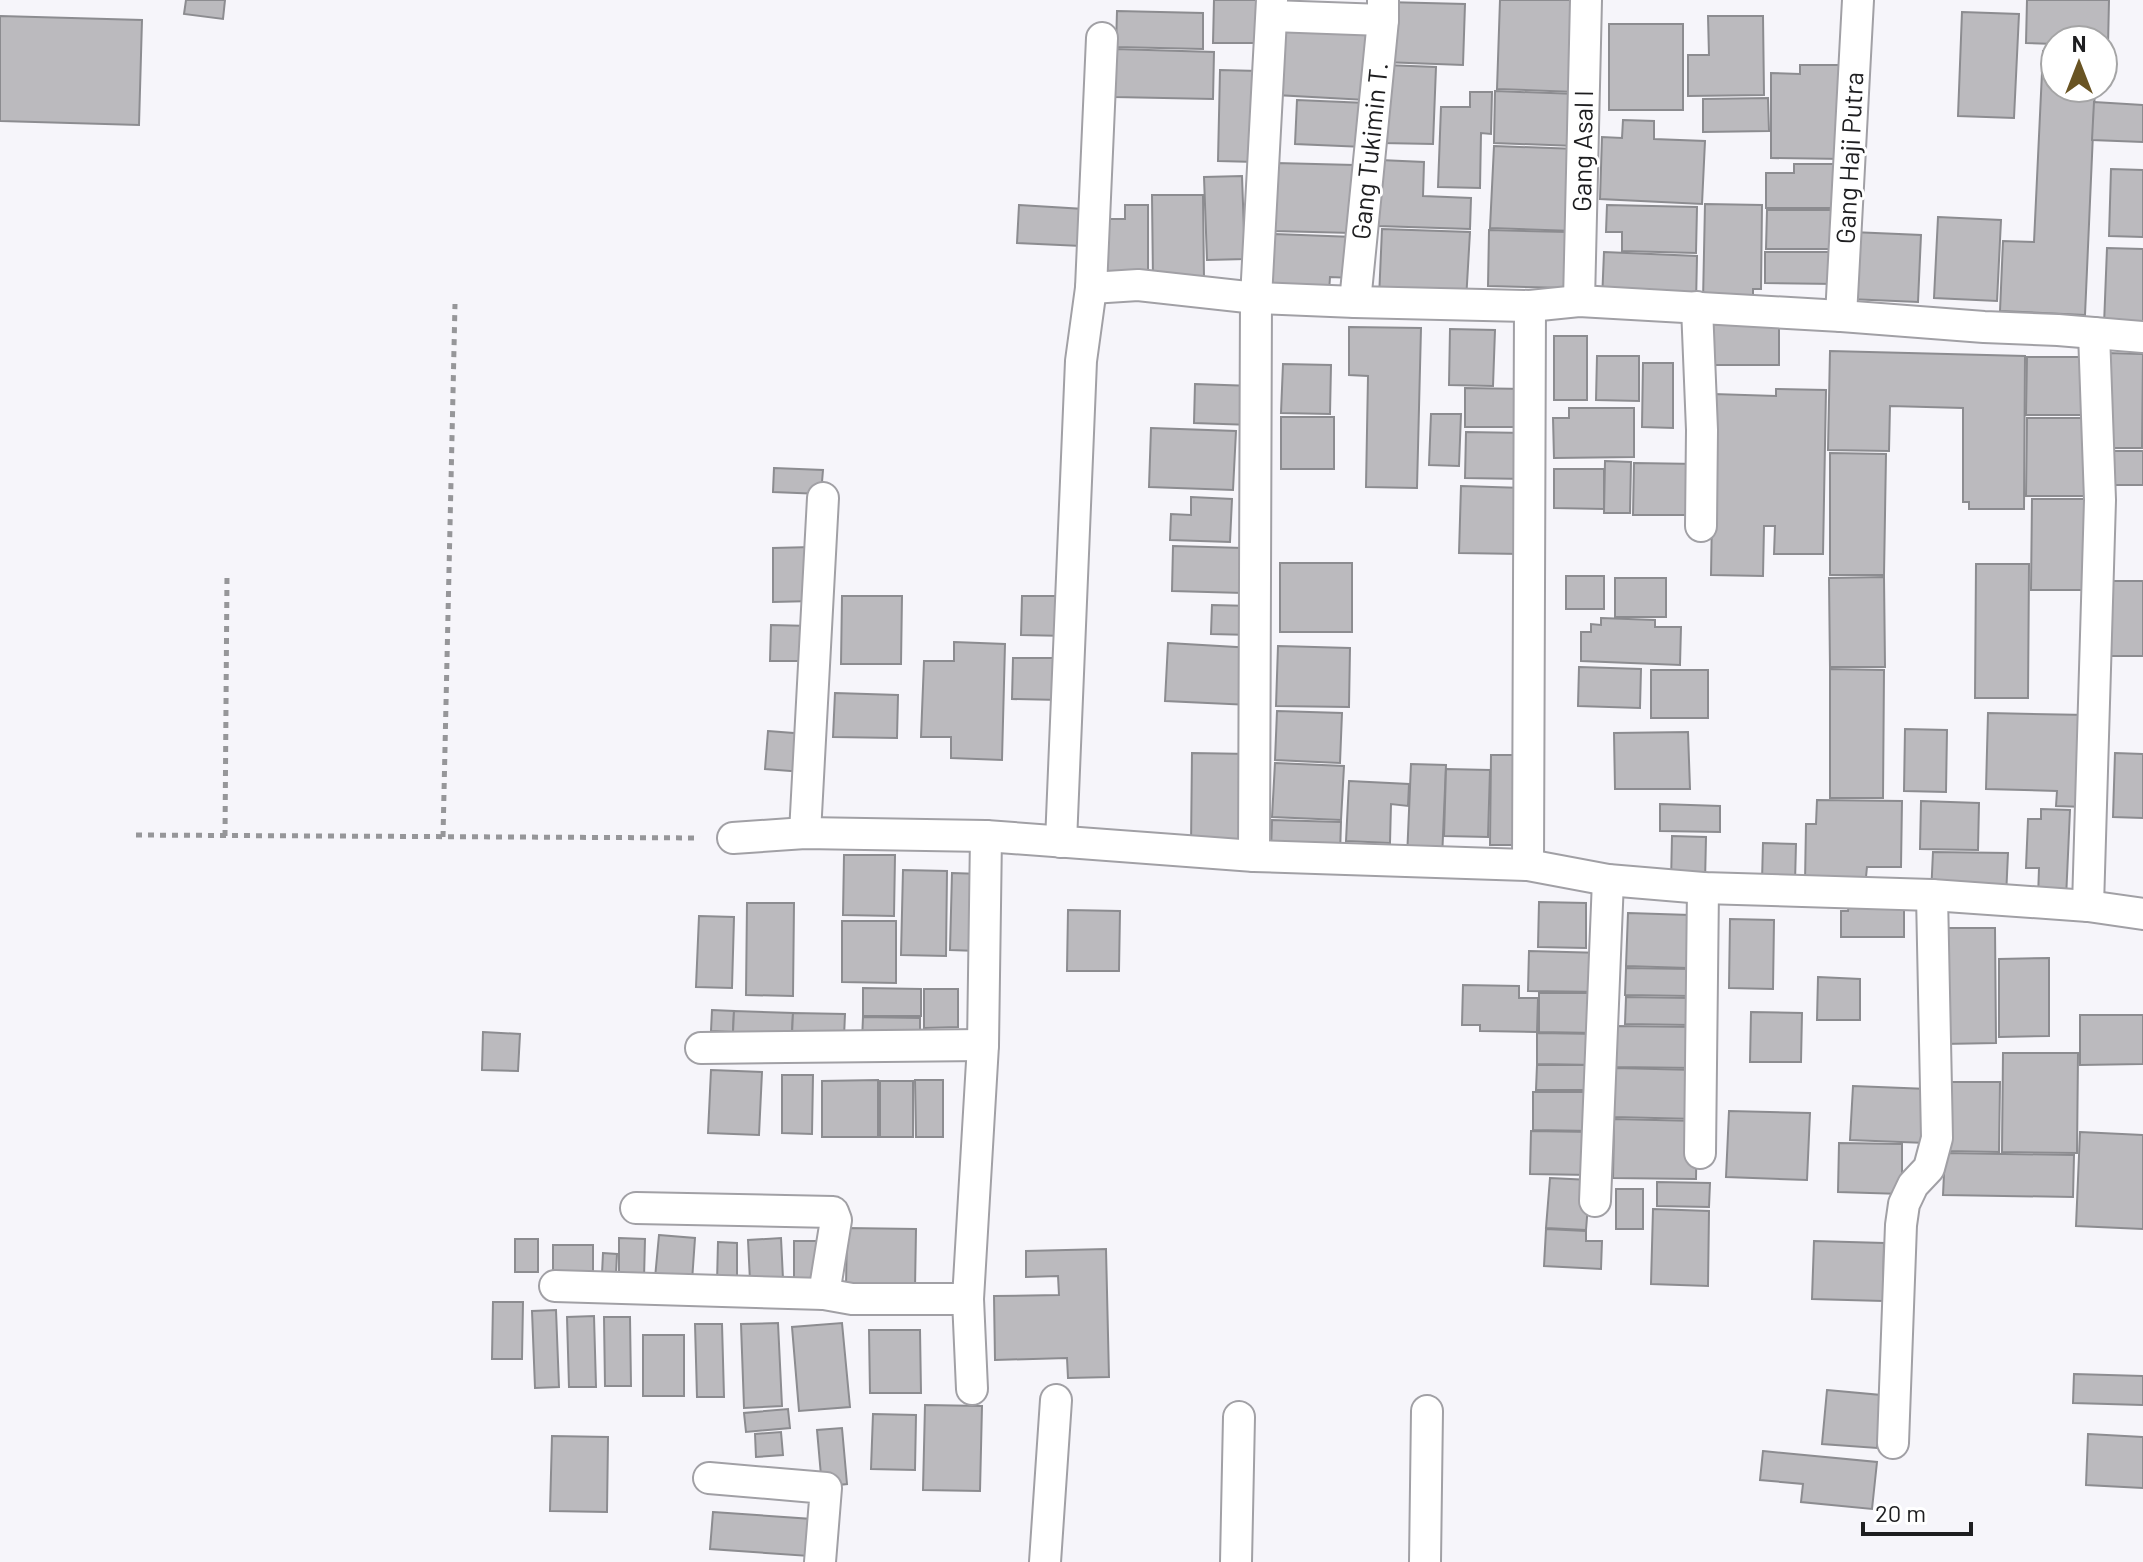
<svg xmlns="http://www.w3.org/2000/svg" width="2143" height="1562" font-family="Barlow,sans-serif">
  <style>
    .building { fill: #bbbabe; stroke: #8c8c90; stroke-width: 2 }
    .lines { fill: none; stroke-linecap: round; stroke-linejoin: round }
    .street-casing { stroke: #a1a0a5; stroke-width: 34 }
    .path { stroke: #969699; stroke-width: 5; stroke-dasharray: 6 6; stroke-linecap: butt }
    .street { stroke: #fff; stroke-width: 30 }
    .labels { text-anchor: middle; stroke-width: 6; stroke-linejoin: round; paint-order: stroke }
    .street-label { font-size: 26px; fill: #1e1e20; stroke: #fff }
  </style>
  <rect width="100%" height="100%" fill="#f6f5fa"/>
  <g class="building">
    <polygon points="186,0 225,0 223,19 184,14"/>
    <polygon points="1214,0 1258,0 1257,43 1213,43"/>
    <polygon points="1500,0 1578,0 1575,92 1497,89"/>
    <polygon points="2027,0 2109,0 2108,47 2103,47 2103,40 2055,40 2055,44 2026,43"/>
    <polygon points="1385,2 1465,4 1463,65 1383,62"/>
    <polygon points="1117,11 1203,13 1203,49 1116,47"/>
    <polygon points="1962,12 2019,14 2014,118 1958,116"/>
    <polygon points="0,16 142,20 139,125 0,121"/>
    <polygon points="1708,16 1763,16 1764,95 1688,96 1688,55 1709,55"/>
    <rect x="1609" y="24" width="74" height="86"/>
    <polygon points="1280,27 1369,32 1366,100 1276,95"/>
    <polygon points="1115,49 1214,52 1213,99 1114,97"/>
    <polygon points="2043,51 2055,52 2055,88 2095,88 2085,315 2000,311 2003,241 2034,242"/>
    <polygon points="1385,65 1436,67 1433,144 1382,143"/>
    <polygon points="1800,65 1844,65 1843,159 1771,158 1771,73 1800,74"/>
    <polygon points="1220,70 1258,71 1256,162 1218,161"/>
    <polygon points="1495,91 1577,94 1575,146 1494,143"/>
    <polygon points="1470,92 1492,92 1491,134 1481,133 1480,188 1438,187 1441,107 1470,107"/>
    <polygon points="1768,98 1769,131 1703,132 1703,99"/>
    <polygon points="1297,100 1366,103 1364,147 1295,144"/>
    <polygon points="2094,102 2143,105 2143,142 2092,140"/>
    <polygon points="1623,120 1654,121 1654,139 1705,141 1702,204 1600,199 1602,137 1622,138"/>
    <polygon points="1494,146 1577,149 1573,231 1490,228"/>
    <polygon points="1380,160 1424,162 1423,196 1471,198 1470,229 1378,226"/>
    <polygon points="1276,163 1354,165 1352,233 1274,231"/>
    <polygon points="1794,164 1838,164 1838,208 1766,208 1766,173 1794,173"/>
    <polygon points="2111,169 2143,170 2143,237 2109,236"/>
    <polygon points="1242,176 1245,259 1207,260 1204,177"/>
    <polygon points="1152,195 1203,195 1204,279 1153,280"/>
    <polygon points="1705,204 1762,205 1761,289 1753,289 1753,302 1703,301"/>
    <polygon points="1019,205 1084,209 1081,246 1017,243"/>
    <polygon points="1125,205 1148,205 1148,280 1103,280 1103,219 1125,219"/>
    <polygon points="1607,205 1697,207 1696,253 1622,251 1622,232 1606,232"/>
    <polygon points="1767,210 1837,210 1837,249 1766,249"/>
    <polygon points="1938,217 2001,220 1997,301 1934,298"/>
    <polygon points="1382,229 1470,232 1466,301 1379,298"/>
    <polygon points="1489,230 1568,232 1566,288 1488,286"/>
    <polygon points="1852,232 1921,235 1918,302 1849,299"/>
    <polygon points="1274,234 1354,237 1352,278 1330,277 1329,292 1272,290"/>
    <polygon points="2107,248 2143,249 2143,327 2104,325"/>
    <polygon points="1604,252 1697,256 1696,304 1602,301"/>
    <polygon points="1765,252 1836,252 1836,284 1765,283"/>
    <polygon points="1708,324 1779,325 1779,365 1708,365"/>
    <polygon points="1349,327 1421,328 1417,488 1366,487 1368,376 1349,375"/>
    <polygon points="1450,329 1495,330 1493,386 1449,385"/>
    <rect x="1554" y="336" width="33" height="64"/>
    <polygon points="1830,351 2025,356 2024,509 1969,509 1969,502 1963,502 1963,408 1890,406 1889,451 1828,450"/>
    <polygon points="2107,353 2143,354 2142,448 2106,448"/>
    <polygon points="1597,356 1639,356 1639,401 1596,400"/>
    <polygon points="2027,357 2084,357 2083,415 2026,415"/>
    <polygon points="1643,363 1673,363 1673,428 1642,427"/>
    <polygon points="1283,364 1331,365 1330,414 1281,413"/>
    <polygon points="1195,384 1253,386 1252,425 1194,423"/>
    <polygon points="1465,388 1526,389 1525,427 1465,427"/>
    <polygon points="1776,389 1826,390 1823,554 1774,554 1775,526 1764,526 1763,576 1711,575 1714,394 1776,396"/>
    <polygon points="1569,408 1634,408 1634,457 1554,458 1553,418 1569,418"/>
    <polygon points="1431,414 1461,414 1459,466 1429,465"/>
    <rect x="1281" y="417" width="53" height="52"/>
    <polygon points="2027,418 2085,418 2085,496 2026,496"/>
    <polygon points="1151,428 1236,431 1233,490 1149,487"/>
    <polygon points="1466,432 1527,433 1526,479 1465,478"/>
    <rect x="2106" y="451" width="37" height="34"/>
    <polygon points="1830,453 1886,454 1884,575 1830,575"/>
    <polygon points="1605,461 1631,462 1630,513 1604,513"/>
    <polygon points="1634,463 1698,464 1697,515 1633,515"/>
    <polygon points="774,468 823,470 821,494 773,492"/>
    <polygon points="1554,469 1604,469 1604,509 1554,508"/>
    <polygon points="1461,486 1523,488 1521,554 1459,553"/>
    <polygon points="1191,497 1232,499 1230,542 1170,540 1171,514 1191,515"/>
    <polygon points="2032,499 2089,499 2089,590 2031,590"/>
    <polygon points="1173,546 1243,548 1243,593 1172,591"/>
    <polygon points="812,547 813,601 773,602 773,548"/>
    <rect x="1280" y="563" width="72" height="69"/>
    <polygon points="1976,564 2029,564 2028,698 1975,698"/>
    <rect x="1566" y="576" width="38" height="33"/>
    <polygon points="1884,577 1885,667 1830,667 1829,578"/>
    <rect x="1615" y="578" width="51" height="39"/>
    <polygon points="2108,581 2143,581 2143,656 2107,656"/>
    <polygon points="842,596 902,596 901,664 841,664"/>
    <polygon points="1022,596 1066,596 1066,636 1021,635"/>
    <polygon points="1212,605 1252,606 1251,635 1211,634"/>
    <polygon points="1601,618 1655,620 1655,627 1681,627 1680,665 1581,661 1581,632 1591,632 1591,624 1601,625"/>
    <polygon points="771,625 811,626 810,661 770,661"/>
    <polygon points="954,642 1005,644 1002,760 951,758 951,737 921,737 924,661 954,661"/>
    <polygon points="1168,643 1253,648 1250,705 1165,701"/>
    <polygon points="1278,646 1350,648 1349,707 1276,706"/>
    <polygon points="1013,658 1061,658 1060,700 1012,699"/>
    <polygon points="1579,667 1641,669 1640,708 1578,706"/>
    <polygon points="1830,669 1884,670 1883,798 1830,798"/>
    <rect x="1651" y="670" width="57" height="48"/>
    <polygon points="835,693 898,695 897,738 833,737"/>
    <polygon points="1277,711 1342,713 1340,763 1275,760"/>
    <polygon points="1988,713 2088,715 2085,807 2056,806 2057,791 1986,789"/>
    <polygon points="1905,729 1947,730 1946,792 1904,791"/>
    <polygon points="768,731 806,734 803,772 765,769"/>
    <polygon points="1688,732 1690,789 1615,789 1614,733"/>
    <polygon points="1192,753 1250,754 1248,846 1191,846"/>
    <polygon points="2115,753 2143,754 2143,818 2113,817"/>
    <polygon points="1491,755 1528,755 1515,845 1490,845"/>
    <polygon points="1275,763 1344,766 1341,820 1272,817"/>
    <polygon points="1411,764 1446,765 1442,859 1407,858"/>
    <polygon points="1446,769 1490,770 1488,837 1444,836"/>
    <polygon points="1349,781 1409,784 1408,806 1391,804 1390,843 1346,841"/>
    <polygon points="1817,800 1902,801 1901,867 1867,867 1866,877 1860,877 1860,883 1805,883 1806,824 1816,824"/>
    <polygon points="1921,801 1979,803 1978,850 1920,849"/>
    <polygon points="1660,804 1720,806 1720,832 1660,831"/>
    <polygon points="2041,809 2070,810 2066,899 2038,898 2039,868 2026,868 2028,819 2041,819"/>
    <polygon points="1272,820 1341,822 1340,854 1271,852"/>
    <polygon points="1672,836 1706,837 1705,883 1671,883"/>
    <polygon points="1763,843 1796,844 1795,883 1762,882"/>
    <polygon points="1933,852 2008,853 2006,897 1931,895"/>
    <polygon points="844,855 895,855 894,916 843,915"/>
    <polygon points="903,870 947,871 946,956 901,955"/>
    <polygon points="952,873 981,874 978,951 950,950"/>
    <polygon points="1539,902 1586,903 1586,948 1538,947"/>
    <polygon points="747,903 794,903 793,996 746,995"/>
    <polygon points="1849,903 1904,904 1904,937 1841,937 1841,911 1848,911"/>
    <polygon points="1068,910 1120,911 1119,971 1067,971"/>
    <polygon points="1628,913 1690,915 1688,968 1626,966"/>
    <polygon points="699,916 734,917 732,988 696,987"/>
    <polygon points="1730,919 1774,920 1773,989 1729,988"/>
    <polygon points="842,921 896,921 896,983 842,982"/>
    <polygon points="1943,928 1995,928 1996,1043 1943,1044"/>
    <polygon points="1529,951 1603,953 1602,992 1528,991"/>
    <polygon points="2049,958 2049,1036 1999,1037 1999,959"/>
    <polygon points="1626,968 1692,969 1691,996 1625,995"/>
    <polygon points="1818,977 1860,979 1860,1020 1817,1020"/>
    <polygon points="1463,985 1519,986 1519,998 1538,998 1537,1032 1480,1031 1480,1025 1462,1025"/>
    <polygon points="863,988 921,989 921,1016 863,1016"/>
    <polygon points="924,989 958,989 958,1027 924,1028"/>
    <polygon points="1539,993 1598,993 1597,1033 1539,1032"/>
    <polygon points="1626,997 1691,998 1691,1025 1625,1024"/>
    <polygon points="712,1010 734,1011 733,1032 711,1031"/>
    <polygon points="734,1011 793,1013 792,1034 733,1032"/>
    <polygon points="1751,1012 1802,1013 1801,1062 1750,1062"/>
    <polygon points="793,1013 845,1014 844,1037 792,1034"/>
    <polygon points="2080,1015 2143,1015 2143,1064 2080,1065"/>
    <polygon points="863,1017 920,1018 920,1042 862,1041"/>
    <polygon points="1615,1026 1697,1027 1696,1068 1614,1067"/>
    <polygon points="483,1032 520,1034 518,1071 482,1070"/>
    <polygon points="1537,1033 1598,1034 1597,1065 1537,1064"/>
    <polygon points="2003,1053 2078,1053 2077,1153 2002,1152"/>
    <polygon points="1537,1065 1598,1065 1597,1090 1536,1090"/>
    <polygon points="1614,1068 1697,1070 1696,1119 1613,1117"/>
    <polygon points="711,1070 762,1072 759,1135 708,1133"/>
    <polygon points="782,1075 813,1075 812,1134 782,1133"/>
    <polygon points="878,1080 878,1137 822,1137 822,1081"/>
    <polygon points="915,1080 943,1080 943,1137 916,1137"/>
    <rect x="880" y="1081" width="33" height="56"/>
    <polygon points="1945,1082 2000,1082 1999,1152 1945,1151"/>
    <polygon points="1853,1086 1928,1089 1926,1143 1850,1140"/>
    <polygon points="1533,1092 1594,1092 1593,1131 1533,1130"/>
    <polygon points="1729,1111 1810,1113 1807,1180 1726,1177"/>
    <polygon points="1614,1119 1697,1121 1696,1179 1613,1178"/>
    <polygon points="1531,1131 1592,1132 1591,1175 1530,1174"/>
    <polygon points="2080,1132 2143,1135 2143,1229 2076,1226"/>
    <polygon points="1839,1143 1902,1144 1902,1194 1838,1192"/>
    <polygon points="1945,1153 2074,1155 2073,1197 1943,1195"/>
    <polygon points="1550,1178 1590,1180 1586,1230 1546,1228"/>
    <polygon points="1657,1182 1710,1183 1709,1207 1657,1206"/>
    <rect x="1616" y="1189" width="27" height="40"/>
    <polygon points="1653,1209 1709,1211 1708,1286 1651,1284"/>
    <polygon points="847,1228 916,1229 915,1289 846,1287"/>
    <polygon points="1546,1229 1586,1231 1586,1241 1602,1241 1601,1269 1544,1266"/>
    <polygon points="659,1235 695,1238 692,1281 655,1278"/>
    <polygon points="619,1238 645,1239 644,1279 619,1278"/>
    <polygon points="781,1238 783,1279 750,1281 748,1240"/>
    <rect x="515" y="1239" width="23" height="33"/>
    <polygon points="794,1241 823,1241 822,1283 794,1283"/>
    <polygon points="1814,1241 1884,1243 1883,1301 1812,1299"/>
    <polygon points="718,1242 737,1243 737,1283 717,1283"/>
    <rect x="553" y="1245" width="40" height="36"/>
    <polygon points="1106,1249 1109,1377 1068,1378 1067,1358 995,1360 994,1296 1059,1295 1058,1276 1026,1277 1026,1251"/>
    <polygon points="603,1253 617,1254 616,1274 602,1274"/>
    <polygon points="493,1302 523,1302 522,1359 492,1359"/>
    <polygon points="556,1310 559,1387 535,1388 532,1311"/>
    <polygon points="594,1316 596,1387 569,1387 567,1317"/>
    <polygon points="604,1317 630,1317 631,1386 605,1386"/>
    <polygon points="778,1323 782,1406 744,1408 741,1324"/>
    <polygon points="842,1323 850,1407 799,1411 792,1327"/>
    <polygon points="695,1324 722,1324 724,1397 697,1397"/>
    <polygon points="869,1330 920,1330 921,1393 870,1393"/>
    <rect x="643" y="1335" width="41" height="61"/>
    <polygon points="2074,1374 2143,1376 2143,1405 2073,1403"/>
    <polygon points="1827,1390 1881,1395 1877,1448 1822,1444"/>
    <polygon points="925,1405 982,1406 980,1491 923,1490"/>
    <polygon points="788,1409 790,1428 746,1432 744,1413"/>
    <polygon points="873,1414 916,1415 915,1470 871,1469"/>
    <polygon points="842,1428 847,1484 822,1487 817,1430"/>
    <polygon points="781,1432 783,1455 756,1457 755,1434"/>
    <polygon points="2088,1434 2143,1437 2143,1488 2086,1485"/>
    <polygon points="552,1436 608,1437 607,1512 550,1511"/>
    <polygon points="1763,1451 1877,1462 1872,1509 1801,1502 1803,1484 1760,1480"/>
    <polygon points="713,1512 812,1519 809,1556 710,1549"/>
  </g>
  <g class="lines">
    <g class="street-casing">
      <g id="street">
        <polyline points="1272,16 1383,20"/>
        <polyline points="1102,38 1091,288 1138,285 1256,298 1355,302 1530,306 1579,301 1841,316 1984,327 2058,330 2143,337"/>
        <polyline points="1579,301 1586,0"/>
        <polyline points="1355,302 1383,20 1383,0"/>
        <polyline points="1697,307 1702,430 1701,526"/>
        <polyline points="1841,316 1858,0"/>
        <polyline points="805,833 823,498"/>
        <polyline points="733,838 805,833 986,836 1254,856 1528,865 1608,880 1703,888 1932,895 2088,906 2143,914"/>
        <polyline points="1061,842 1081,361 1091,288"/>
        <polyline points="1254,856 1256,298 1272,0"/>
        <polyline points="1528,865 1530,306"/>
        <polyline points="2088,906 2100,500 2094,333"/>
        <polyline points="701,1048 983,1045"/>
        <polyline points="1700,1153 1703,888"/>
        <polyline points="1595,1201 1608,880"/>
        <polyline points="636,1208 833,1212 836,1220 824,1294"/>
        <polyline points="555,1286 824,1294 852,1299 968,1299 983,1045 986,836"/>
        <polyline points="968,1299 972,1389"/>
        <polyline points="1893,1443 1901,1225 1904,1204 1913,1185 1929,1168 1937,1138 1932,895"/>
        <polyline points="709,1478 826,1488 820,1562"/>
        <polyline points="1045,1562 1056,1400"/>
        <polyline points="1236,1562 1239,1417"/>
        <polyline points="1425,1562 1427,1411"/>
      </g>
    </g>
    <g class="path">
      <polyline points="136,835 700,838"/>
      <polyline points="225,836 227,574"/>
      <polyline points="443,837 455,304"/>
    </g>
    <use href="#street" class="street"/>
  </g>
  <g class="labels">
    <g class="street-label">
      <text transform="translate(1370 151) rotate(-84)" y="9">Gang Tukimin T.</text>
      <text transform="translate(1583 151) rotate(-89)" y="9">Gang Asal I</text>
      <text transform="translate(1850 158) rotate(-87)" y="9">Gang Haji Putra</text>
    </g>
  </g>
  <g transform="translate(2079 64)"><circle r="38" fill="#ffffff" stroke="#a5a5a6" stroke-width="2"/>
  <path d="M0-6L14 30L0 20L-14 30Z" fill="#695423"/>
  <text y="-12" font-size="22" font-weight="bold" text-anchor="middle" fill="#1e1e20">N</text>
  </g>
  <path d="M1863 1522v12h108v-12" fill="none" stroke="#1e1e20" stroke-width="4"/>
  <text x="1875" y="1522" font-size="24" fill="#1e1e20" stroke="#ffffff" stroke-width="6" paint-order="stroke">20 m</text>
</svg>
